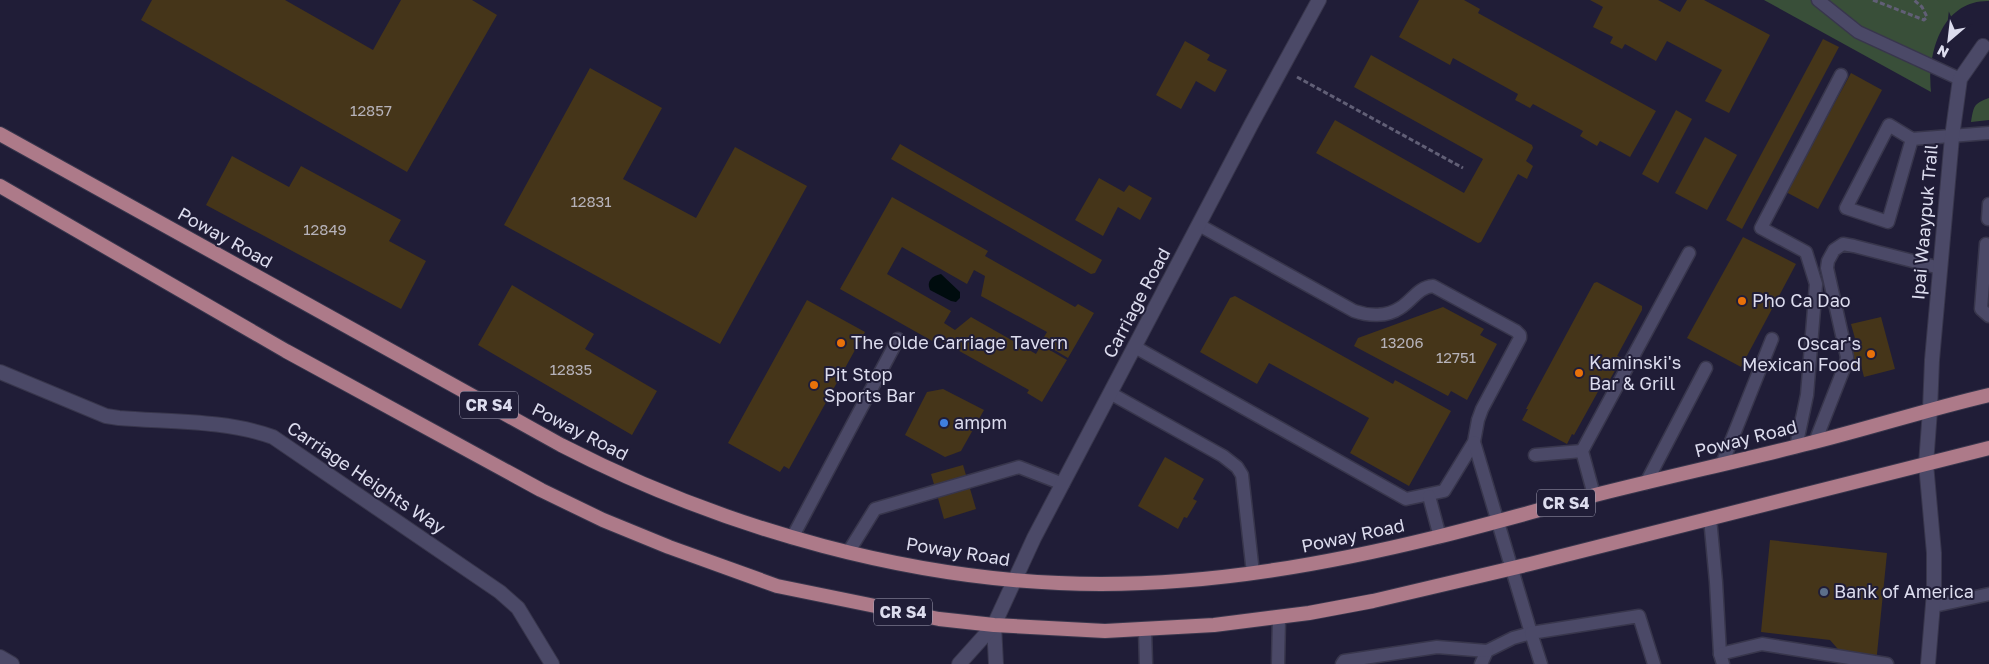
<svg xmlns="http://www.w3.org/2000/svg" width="1989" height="664" font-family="'Golos Text',sans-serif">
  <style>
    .green { fill: #394f39 }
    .water { fill: #000c0e }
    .building { fill: #453519 }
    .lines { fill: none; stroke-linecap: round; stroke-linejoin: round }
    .service-casing { stroke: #38364c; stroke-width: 15 }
    .minor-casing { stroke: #38364c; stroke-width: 16 }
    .tertiary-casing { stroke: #38364c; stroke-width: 16 }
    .primary-casing { stroke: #38364c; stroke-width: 16 }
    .path { stroke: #615f76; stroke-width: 3; stroke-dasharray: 5 2.5; stroke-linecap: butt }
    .service { stroke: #4b4967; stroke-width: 12 }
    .minor { stroke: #4b4967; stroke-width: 14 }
    .tertiary { stroke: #4b4967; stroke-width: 14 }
    .primary { stroke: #ad7a89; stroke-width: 14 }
    .food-dot { fill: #e8710a; stroke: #201d37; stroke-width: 2 }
    .shop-dot { fill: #3f7fe0; stroke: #201d37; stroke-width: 2 }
    .service-dot { fill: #5c6f8a; stroke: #201d37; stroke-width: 2 }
    .labels { text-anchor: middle; stroke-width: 4; stroke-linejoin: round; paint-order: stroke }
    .number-label { font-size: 15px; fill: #b6b2b9 }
    .shield { fill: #201d37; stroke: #a4a3b7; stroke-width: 1 }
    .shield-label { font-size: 16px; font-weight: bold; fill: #dcdcee }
    .street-label { font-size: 18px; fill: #dcdcee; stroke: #201d37 }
    .poi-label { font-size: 18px; fill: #dcdcee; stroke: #201d37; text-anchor: start }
  </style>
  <rect width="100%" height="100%" fill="#201d37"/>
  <g class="green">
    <path d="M1764 0H1989V1C1941 0 1927 55 1931 92Z"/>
    <path d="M1989 98V120L1971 122C1974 106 1973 104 1989 98Z"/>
  </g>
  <path class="water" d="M941 274 960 292V298L956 302 951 301 930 290C926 281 932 276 941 274Z"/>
  <g class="building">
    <polygon points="152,0 285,0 373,50 401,0 472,0 497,15 407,172 141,20"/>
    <polygon points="1419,0 1464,0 1480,9 1478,13 1656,111 1630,157 1600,141 1597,146 1580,136 1583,131 1533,104 1530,108 1515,100 1518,94 1453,58 1450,65 1399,37"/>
    <polygon points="1590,0 1658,0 1680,12 1687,0 1704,0 1770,35 1729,113 1705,101 1722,70 1667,41 1656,61 1625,44 1622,49 1610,43 1613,37 1593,27 1603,7"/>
    <polygon points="1823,39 1839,47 1742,229 1726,220"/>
    <polygon points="1185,41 1210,55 1207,60 1227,70 1215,92 1196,81 1181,109 1156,95"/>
    <polygon points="1371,55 1532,145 1533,148 1526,161 1533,166 1527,179 1518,174 1481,242 1478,243 1316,153 1335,120 1464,193 1483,159 1354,87"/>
    <polygon points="590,68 662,108 623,179 696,218 735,147 807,186 720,344 504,225"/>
    <polygon points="1851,73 1882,90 1818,209 1786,192"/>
    <polygon points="1676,110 1692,119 1658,183 1642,174"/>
    <polygon points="1705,137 1737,155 1707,210 1675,193"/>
    <polygon points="900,144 1102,260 1095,273 1091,274 891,159"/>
    <polygon points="232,156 289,187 301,166 401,220 389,241 426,261 401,309 206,205"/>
    <polygon points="1099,178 1124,192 1129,185 1152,198 1140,220 1118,207 1103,236 1075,220"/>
    <polygon points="892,197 988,251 985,256 1075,307 1078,304 1094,313 1068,358 1041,342 1047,332 981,296 985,276 974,270 967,284 902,247 887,274 951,311 944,323 955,330 971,317 1036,354 1041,345 1067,360 1042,402 1027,393 1029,390 936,338 934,342 840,289"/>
    <polygon points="1743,237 1796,264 1741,367 1687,338"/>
    <polygon points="1597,282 1642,306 1642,310 1617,356 1622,358 1604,390 1600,388 1574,435 1572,434 1567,444 1522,420 1528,409 1526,409 1594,283"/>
    <polygon points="512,285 594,334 585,349 657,391 632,435 478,345"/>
    <polygon points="1235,296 1393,384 1395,380 1451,411 1409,486 1350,453 1369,418 1269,363 1257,384 1200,352 1230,298"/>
    <polygon points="807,300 865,332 789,469 784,466 780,472 728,443"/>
    <polygon points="1443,307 1484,329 1480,335 1497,344 1467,400 1451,391 1448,396 1354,346 1358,338"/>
    <polygon points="1881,317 1895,369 1864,377 1861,365 1855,367 1849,343 1856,342 1851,324"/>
    <polygon points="943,389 984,410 961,451 945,457 905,435 927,392"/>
    <polygon points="1165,457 1204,479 1193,499 1197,501 1187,518 1184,517 1178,529 1138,506"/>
    <polygon points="963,465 976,509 944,519 931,474"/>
    <polygon points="1770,540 1887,553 1876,664 1851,664 1830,640 1761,632"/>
  </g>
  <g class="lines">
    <g class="service-casing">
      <g id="service">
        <polyline points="1818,0 1858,32 1960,79"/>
        <polyline points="1912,139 1889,125 1846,208 1888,222 1912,139 1989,133"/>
        <polyline points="1988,219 1989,204"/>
        <polyline points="1986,244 1981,309 1989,316"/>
        <path d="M1135 347 1406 499 1444 491 1474 442 1478 420 1482 409 1520 338V335L1516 331 1433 286C1418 287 1412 301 1400 308 1387 317 1368 316 1354 311L1199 225"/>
        <polyline points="1110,393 1223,456 1237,467 1242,475 1253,573"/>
        <polyline points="1474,442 1531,633 1513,638 1487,651 1481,664"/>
        <polyline points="1815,442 1846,363 1847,357 1827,268 1828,261 1834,250 1843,244 1854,246 1940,268"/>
        <polyline points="1796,447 1807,395 1816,284 1806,252 1761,228 1841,75"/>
        <polyline points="1535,455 1582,451"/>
        <polyline points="1722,464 1772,339"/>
        <polyline points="1646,483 1706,368"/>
        <polyline points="1594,495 1582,451 1689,253"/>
        <polyline points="1429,496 1440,537"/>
        <polyline points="1710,518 1716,582 1720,654 1723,664"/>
        <polyline points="792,538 898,339"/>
        <polyline points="849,551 875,509 1019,467 1063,484"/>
        <polyline points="1934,606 1989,594"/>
        <polyline points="1145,630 1146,664"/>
        <polyline points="1720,654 1762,644 1887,664"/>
        <polyline points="1278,664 1279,618"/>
        <polyline points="1342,664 1344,661 1437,647 1487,651"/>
        <polyline points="1541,664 1531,633 1639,616 1654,664"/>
      </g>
    </g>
    <g class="minor-casing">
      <g id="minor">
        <path d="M0 372 106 416 119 418C168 422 227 420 273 437L500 592 518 608 552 664"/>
        <polyline points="1930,410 1932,360 1952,137 1960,79 1983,46"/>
        <polyline points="0,657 12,664"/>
      </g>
    </g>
    <g class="tertiary-casing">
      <g id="tertiary">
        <polyline points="994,625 996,664"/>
        <polyline points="959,664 994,625 1034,538 1252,123 1319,0"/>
        <polyline points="1928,664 1934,592 1934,553 1926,464 1930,410"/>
      </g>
    </g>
    <g class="primary-casing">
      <g id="primary">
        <path d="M0 134 561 445C724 529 917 584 1101 584 1215 584 1327 564 1437 537 1490 524 1542 509 1595 495 1666 477 1739 461 1810 443 1870 428 1929 409 1989 395"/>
        <polyline points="0,186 286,351 541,490 603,520 669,547 777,586 939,619 994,625 1105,631 1214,625 1309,613 1373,601 1530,564 1989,448"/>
      </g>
    </g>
    <g class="path">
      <polyline points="1873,0 1924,20 1927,17 1922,7 1914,0"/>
      <polyline points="1297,77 1463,168"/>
    </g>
    <use href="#service" class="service"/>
    <use href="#minor" class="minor"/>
    <use href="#tertiary" class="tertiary"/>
    <use href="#primary" class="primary"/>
  </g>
  <g class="food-dot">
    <circle cx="1742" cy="301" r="5"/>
    <circle cx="841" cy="343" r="5"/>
    <circle cx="1871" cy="354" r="5"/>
    <circle cx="1579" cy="373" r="5"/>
    <circle cx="814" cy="385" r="5"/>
  </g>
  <circle class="shop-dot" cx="944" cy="423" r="5"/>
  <circle class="service-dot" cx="1824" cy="592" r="5"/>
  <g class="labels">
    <g class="number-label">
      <text x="371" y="116">12857</text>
      <text x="591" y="207">12831</text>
      <text x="325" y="235">12849</text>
      <text x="1402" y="348">13206</text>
      <text x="1456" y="363">12751</text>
      <text x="571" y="375">12835</text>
    </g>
    <g class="shield">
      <rect x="460" y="391.5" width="58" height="27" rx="4"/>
      <rect x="1537" y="489.5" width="58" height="27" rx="4"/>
      <rect x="874" y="598.5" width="58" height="27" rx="4"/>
    </g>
    <g class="shield-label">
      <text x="489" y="411">CR S4</text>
      <text x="1566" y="509">CR S4</text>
      <text x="903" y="618">CR S4</text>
    </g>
    <g class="street-label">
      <text transform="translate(1925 222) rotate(-85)" y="6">Ipai Waaypuk Trail</text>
      <text transform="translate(225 238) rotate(29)" y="6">Poway Road</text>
      <text transform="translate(1137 303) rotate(-62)" y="6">Carriage Road</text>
      <text transform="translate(580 432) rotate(27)" y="6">Poway Road</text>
      <text transform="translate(1746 439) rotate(-14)" y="6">Poway Road</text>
      <text transform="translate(366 478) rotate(34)" y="6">Carriage Heights Way</text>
      <text transform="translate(1353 536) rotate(-12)" y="6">Poway Road</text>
      <text transform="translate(958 552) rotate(9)" y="6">Poway Road</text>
    </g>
    <g class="poi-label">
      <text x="1752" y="307">Pho Ca Dao</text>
      <text x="851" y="349">The Olde Carriage Tavern</text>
      <text x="1861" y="350" text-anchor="end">Oscar's<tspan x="1861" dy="21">Mexican Food</tspan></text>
      <text x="1589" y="369">Kaminski's<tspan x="1589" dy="21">Bar &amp; Grill</tspan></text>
      <text x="824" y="381">Pit Stop<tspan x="824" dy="21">Sports Bar</tspan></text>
      <text x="954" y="429">ampm</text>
      <text x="1834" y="598">Bank of America</text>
    </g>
  </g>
  <g transform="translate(1949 40) rotate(208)" stroke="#201d37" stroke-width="4" paint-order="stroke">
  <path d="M0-4L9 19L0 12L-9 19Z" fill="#dcdcee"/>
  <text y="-8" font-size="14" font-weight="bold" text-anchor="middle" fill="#dcdcee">N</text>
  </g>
</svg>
